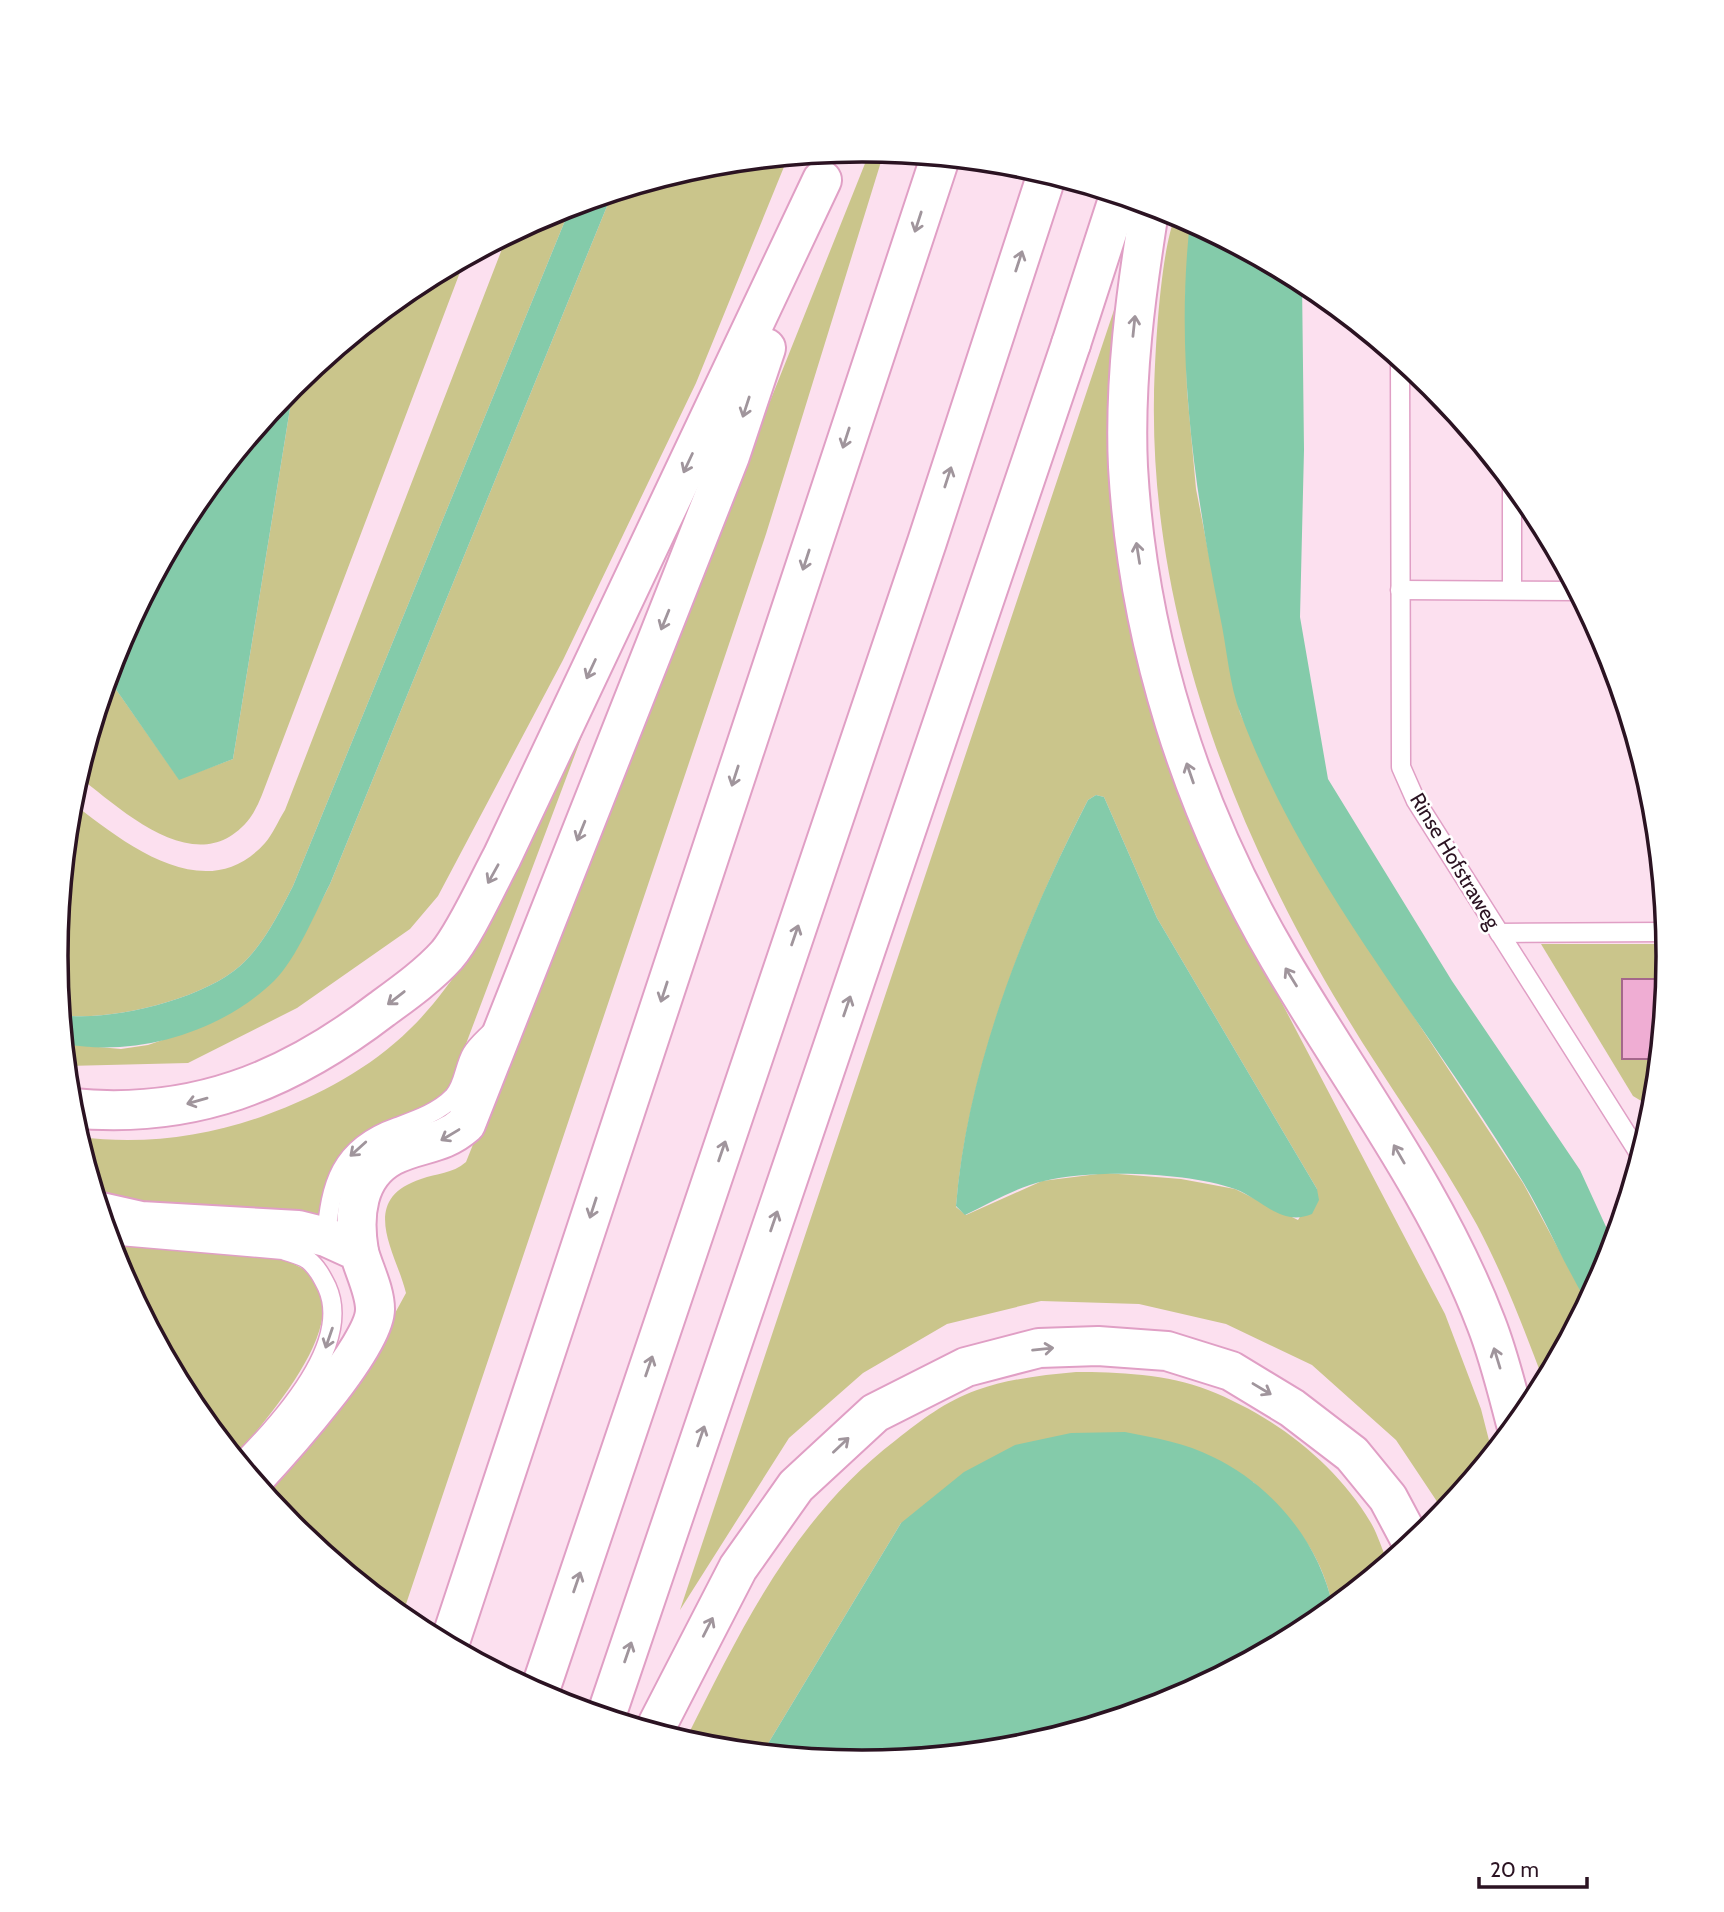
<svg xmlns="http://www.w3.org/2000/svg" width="1724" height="1912" font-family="Cabin,sans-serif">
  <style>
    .green { fill: #cac58b; fill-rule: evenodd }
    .water { fill: #84cbaa }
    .building { fill: #efadd3; stroke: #a4678b; stroke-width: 2 }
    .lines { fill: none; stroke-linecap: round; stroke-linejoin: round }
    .service-casing { stroke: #e09fc5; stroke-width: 21 }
    .primary-casing { stroke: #e09fc5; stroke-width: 42 }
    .trunk-casing { stroke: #e09fc5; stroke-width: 42 }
    .motorway-casing { stroke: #e09fc5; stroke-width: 42 }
    .service { stroke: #fff; stroke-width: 18 }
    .primary { stroke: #fff; stroke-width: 38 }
    .trunk { stroke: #fff; stroke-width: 38 }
    .motorway { stroke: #fff; stroke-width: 38 }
    .oneway { stroke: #a0959c }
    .labels { text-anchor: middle; stroke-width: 5; stroke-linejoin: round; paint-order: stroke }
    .street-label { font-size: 21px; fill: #2b1322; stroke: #fff }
    .rim { fill: none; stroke: #2b1322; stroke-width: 3.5 }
  </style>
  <rect width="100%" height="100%" fill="#fce0ef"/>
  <g class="green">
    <path d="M870 151 884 152 766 534 402 1616 292 1526 265 1493 364 1370 406 1293C396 1252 357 1200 421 1179 437 1173 452 1174 466 1162Z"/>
    <polygon points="788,157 696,383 563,660 438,896 410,929 297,1008 188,1063 67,1066 65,1044 121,1049 148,1045 203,1026 248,1001 304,935 330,884 612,194 705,165"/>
    <path d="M571 206 293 886C278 915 264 944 240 966 203 999 110 1022 62 1015L56 956 71 802C122 841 205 910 265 843 273 834 278 821 285 810L507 236 554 211Z"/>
    <path d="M1176 214 1190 222 1185 303 1187 390 1196 489 1240 713 1285 808 1325 881 1523 1183 1587 1302 1544 1382C1524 1329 1504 1276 1477 1225 1437 1151 1386 1083 1343 1011 1232 828 1150 612 1154 396 1155 352 1160 252 1176 214Z"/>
    <path d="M465 259 268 779C263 792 258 807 250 818 199 884 122 810 78 776L108 678 179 779 233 759 294 384 415 286Z"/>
    <path d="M1114 310 1109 444 1231 906 1445 1314 1481 1409 1492 1452 1442 1514 1436 1500 1396 1440 1312 1365 1226 1324 1139 1304 1041 1301 947 1324 863 1373 789 1438 680 1610ZM1096 795 1104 797 1157 918 1317 1189 1298 1220 1235 1189 1181 1179 1106 1173 1042 1181 966 1215 956 1207C967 1071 1026 920 1088 800Z"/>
    <path d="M585 728 446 1097 374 1129 326 1186 317 1224 98 1202 79 1137C143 1145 206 1137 266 1115 318 1096 371 1068 410 1029 484 958 539 820 585 728Z"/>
    <polygon points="1541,944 1667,944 1653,1108 1633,1096"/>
    <path d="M111 1244 277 1258C387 1287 271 1413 235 1457L192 1403 117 1264Z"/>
    <path d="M1076 1372C1116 1372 1169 1374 1208 1390 1272 1415 1335 1462 1371 1523 1378 1535 1382 1550 1388 1562L1333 1607C1320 1549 1294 1522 1253 1482L901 1523 763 1752 704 1746 685 1741C742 1627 793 1519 896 1440 923 1419 944 1402 977 1390 1008 1379 1043 1375 1076 1372Z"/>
  </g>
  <g class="water">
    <path d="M612 194 330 884C315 913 297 958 274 981 220 1033 136 1057 65 1044L62 1015C110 1022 203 999 240 966 264 944 278 915 293 886L571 206Z"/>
    <path d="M1190 222 1302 282 1304 450 1300 617 1328 779 1452 981 1580 1170 1613 1242 1606 1265 1587 1302C1563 1263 1546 1220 1523 1182 1430 1027 1305 886 1241 715 1229 685 1227 648 1220 616 1194 487 1175 354 1190 222Z"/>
    <polygon points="294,384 233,759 179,780 108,678 118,647 192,508"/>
    <path d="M1096 795 1104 797 1157 918 1317 1189 1319 1200 1312 1214C1281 1227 1262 1199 1235 1189 1186 1172 1094 1169 1044 1181 1017 1187 990 1203 965 1215L956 1206C967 1068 1025 922 1088 800Z"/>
    <path d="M1125 1432C1155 1438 1186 1443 1213 1457 1273 1486 1319 1542 1333 1607L1309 1626 1170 1701 1019 1747 862 1762 763 1752 901 1523 964 1472 1015 1445 1071 1433Z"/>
  </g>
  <polygon class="building" points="1622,979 1666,979 1658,1059 1622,1059"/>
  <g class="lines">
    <g class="service-casing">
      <g id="service">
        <polyline points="1400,360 1401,767 1416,801 1640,1155"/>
        <polyline points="1400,590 1576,591"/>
        <polyline points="1512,590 1512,484"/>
        <polyline points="1499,933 1666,932"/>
        <path d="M108 1235 283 1250C291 1253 302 1255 308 1260 317 1267 322 1277 327 1287 353 1345 279 1424 240 1463"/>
        <path d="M326 1239C330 1184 340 1147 397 1127 416 1120 439 1112 453 1097 464 1086 464 1066 472 1053 476 1046 484 1039 490 1033"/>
      </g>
    </g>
    <g class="primary-casing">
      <path id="primary" d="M101 1212 141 1221 298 1230 326 1237 359 1252C364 1270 375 1291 375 1309 376 1345 281 1450 254 1479"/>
    </g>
    <g class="trunk-casing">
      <g id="trunk">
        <polyline points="606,1716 1071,344"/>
        <polyline points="654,1731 738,1568 796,1486 875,1413 966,1367 1039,1348 1098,1346 1167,1351 1231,1371 1292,1408 1352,1454 1388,1498 1412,1543"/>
      </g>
    </g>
    <g class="motorway-casing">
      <g id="motorway">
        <path d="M1150 205C1136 291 1124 380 1128 467 1138 641 1191 808 1279 958 1349 1078 1436 1192 1486 1323 1499 1356 1507 1390 1516 1424"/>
        <polyline points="1071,344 1119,196"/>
        <path d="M71 1108C192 1120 287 1082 382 1009 404 993 429 975 447 955 465 934 488 883 502 857L822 180"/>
        <path d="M359 1252C353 1217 356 1175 392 1156 419 1142 441 1146 466 1124L730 456 766 348"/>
        <polyline points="449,1645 940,158"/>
        <polyline points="539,1693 927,542 1047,174"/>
      </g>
    </g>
    <use href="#service" class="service"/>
    <use href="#primary" class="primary"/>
    <use href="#trunk" class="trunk"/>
    <use href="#motorway" class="motorway"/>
  </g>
  <defs><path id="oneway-shaft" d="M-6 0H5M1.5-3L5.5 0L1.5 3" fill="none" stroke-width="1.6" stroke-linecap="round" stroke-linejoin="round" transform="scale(1.75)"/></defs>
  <g class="oneway">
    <use href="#oneway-shaft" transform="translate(918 222) rotate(108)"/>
    <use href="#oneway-shaft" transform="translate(1019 261) rotate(-72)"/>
    <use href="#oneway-shaft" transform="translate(1134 326) rotate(-84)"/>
    <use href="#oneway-shaft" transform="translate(746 407) rotate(108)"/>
    <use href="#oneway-shaft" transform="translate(846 438) rotate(108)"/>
    <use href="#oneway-shaft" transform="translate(688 463) rotate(115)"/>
    <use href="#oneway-shaft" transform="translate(948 477) rotate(-72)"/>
    <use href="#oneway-shaft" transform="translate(1138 553) rotate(-99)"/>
    <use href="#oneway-shaft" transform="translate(806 560) rotate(108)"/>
    <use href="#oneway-shaft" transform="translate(665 620) rotate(112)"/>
    <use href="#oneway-shaft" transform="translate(591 669) rotate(115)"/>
    <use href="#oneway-shaft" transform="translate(1190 773) rotate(-109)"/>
    <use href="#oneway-shaft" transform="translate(735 776) rotate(108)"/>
    <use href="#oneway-shaft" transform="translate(581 831) rotate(112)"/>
    <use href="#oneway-shaft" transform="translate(493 874) rotate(119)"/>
    <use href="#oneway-shaft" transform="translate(795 935) rotate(-71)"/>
    <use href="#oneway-shaft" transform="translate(1291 977) rotate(-122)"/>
    <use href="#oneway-shaft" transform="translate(664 992) rotate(108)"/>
    <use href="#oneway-shaft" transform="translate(396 998) rotate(142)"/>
    <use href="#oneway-shaft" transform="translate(847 1006) rotate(-71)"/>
    <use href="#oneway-shaft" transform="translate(197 1101) rotate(164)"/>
    <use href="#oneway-shaft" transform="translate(450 1135) rotate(149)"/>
    <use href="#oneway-shaft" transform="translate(358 1149) rotate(138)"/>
    <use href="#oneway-shaft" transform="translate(722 1151) rotate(-71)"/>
    <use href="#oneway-shaft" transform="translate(1399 1154) rotate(-120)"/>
    <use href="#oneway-shaft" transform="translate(593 1208) rotate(108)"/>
    <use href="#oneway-shaft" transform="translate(774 1221) rotate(-71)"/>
    <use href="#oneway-shaft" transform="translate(329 1338) rotate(109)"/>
    <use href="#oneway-shaft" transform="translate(1043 1349) rotate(-6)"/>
    <use href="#oneway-shaft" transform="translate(1497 1358) rotate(-107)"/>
    <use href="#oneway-shaft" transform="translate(649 1366) rotate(-71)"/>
    <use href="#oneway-shaft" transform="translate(1262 1389) rotate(31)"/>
    <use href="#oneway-shaft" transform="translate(701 1436) rotate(-71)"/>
    <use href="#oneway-shaft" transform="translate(841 1445) rotate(-43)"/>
    <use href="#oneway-shaft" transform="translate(577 1582) rotate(-71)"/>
    <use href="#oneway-shaft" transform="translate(708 1627) rotate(-63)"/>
    <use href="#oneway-shaft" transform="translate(628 1652) rotate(-71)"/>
  </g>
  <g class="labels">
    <g class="street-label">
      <text transform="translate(1455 861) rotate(59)" y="7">Rinse Hofstraweg</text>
    </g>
  </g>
  <path d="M0 0H1724V1912H0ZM68 956a794 794 0 1 1 1588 0a794 794 0 1 1-1588 0Z" fill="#fff" fill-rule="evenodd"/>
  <path class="rim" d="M68 956a794 794 0 1 1 1588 0a794 794 0 1 1-1588 0Z"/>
  <path d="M1479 1877v10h108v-10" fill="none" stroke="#2b1322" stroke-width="3.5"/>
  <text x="1490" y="1877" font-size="21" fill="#2b1322" stroke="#ffffff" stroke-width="5" paint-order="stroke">20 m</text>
</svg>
